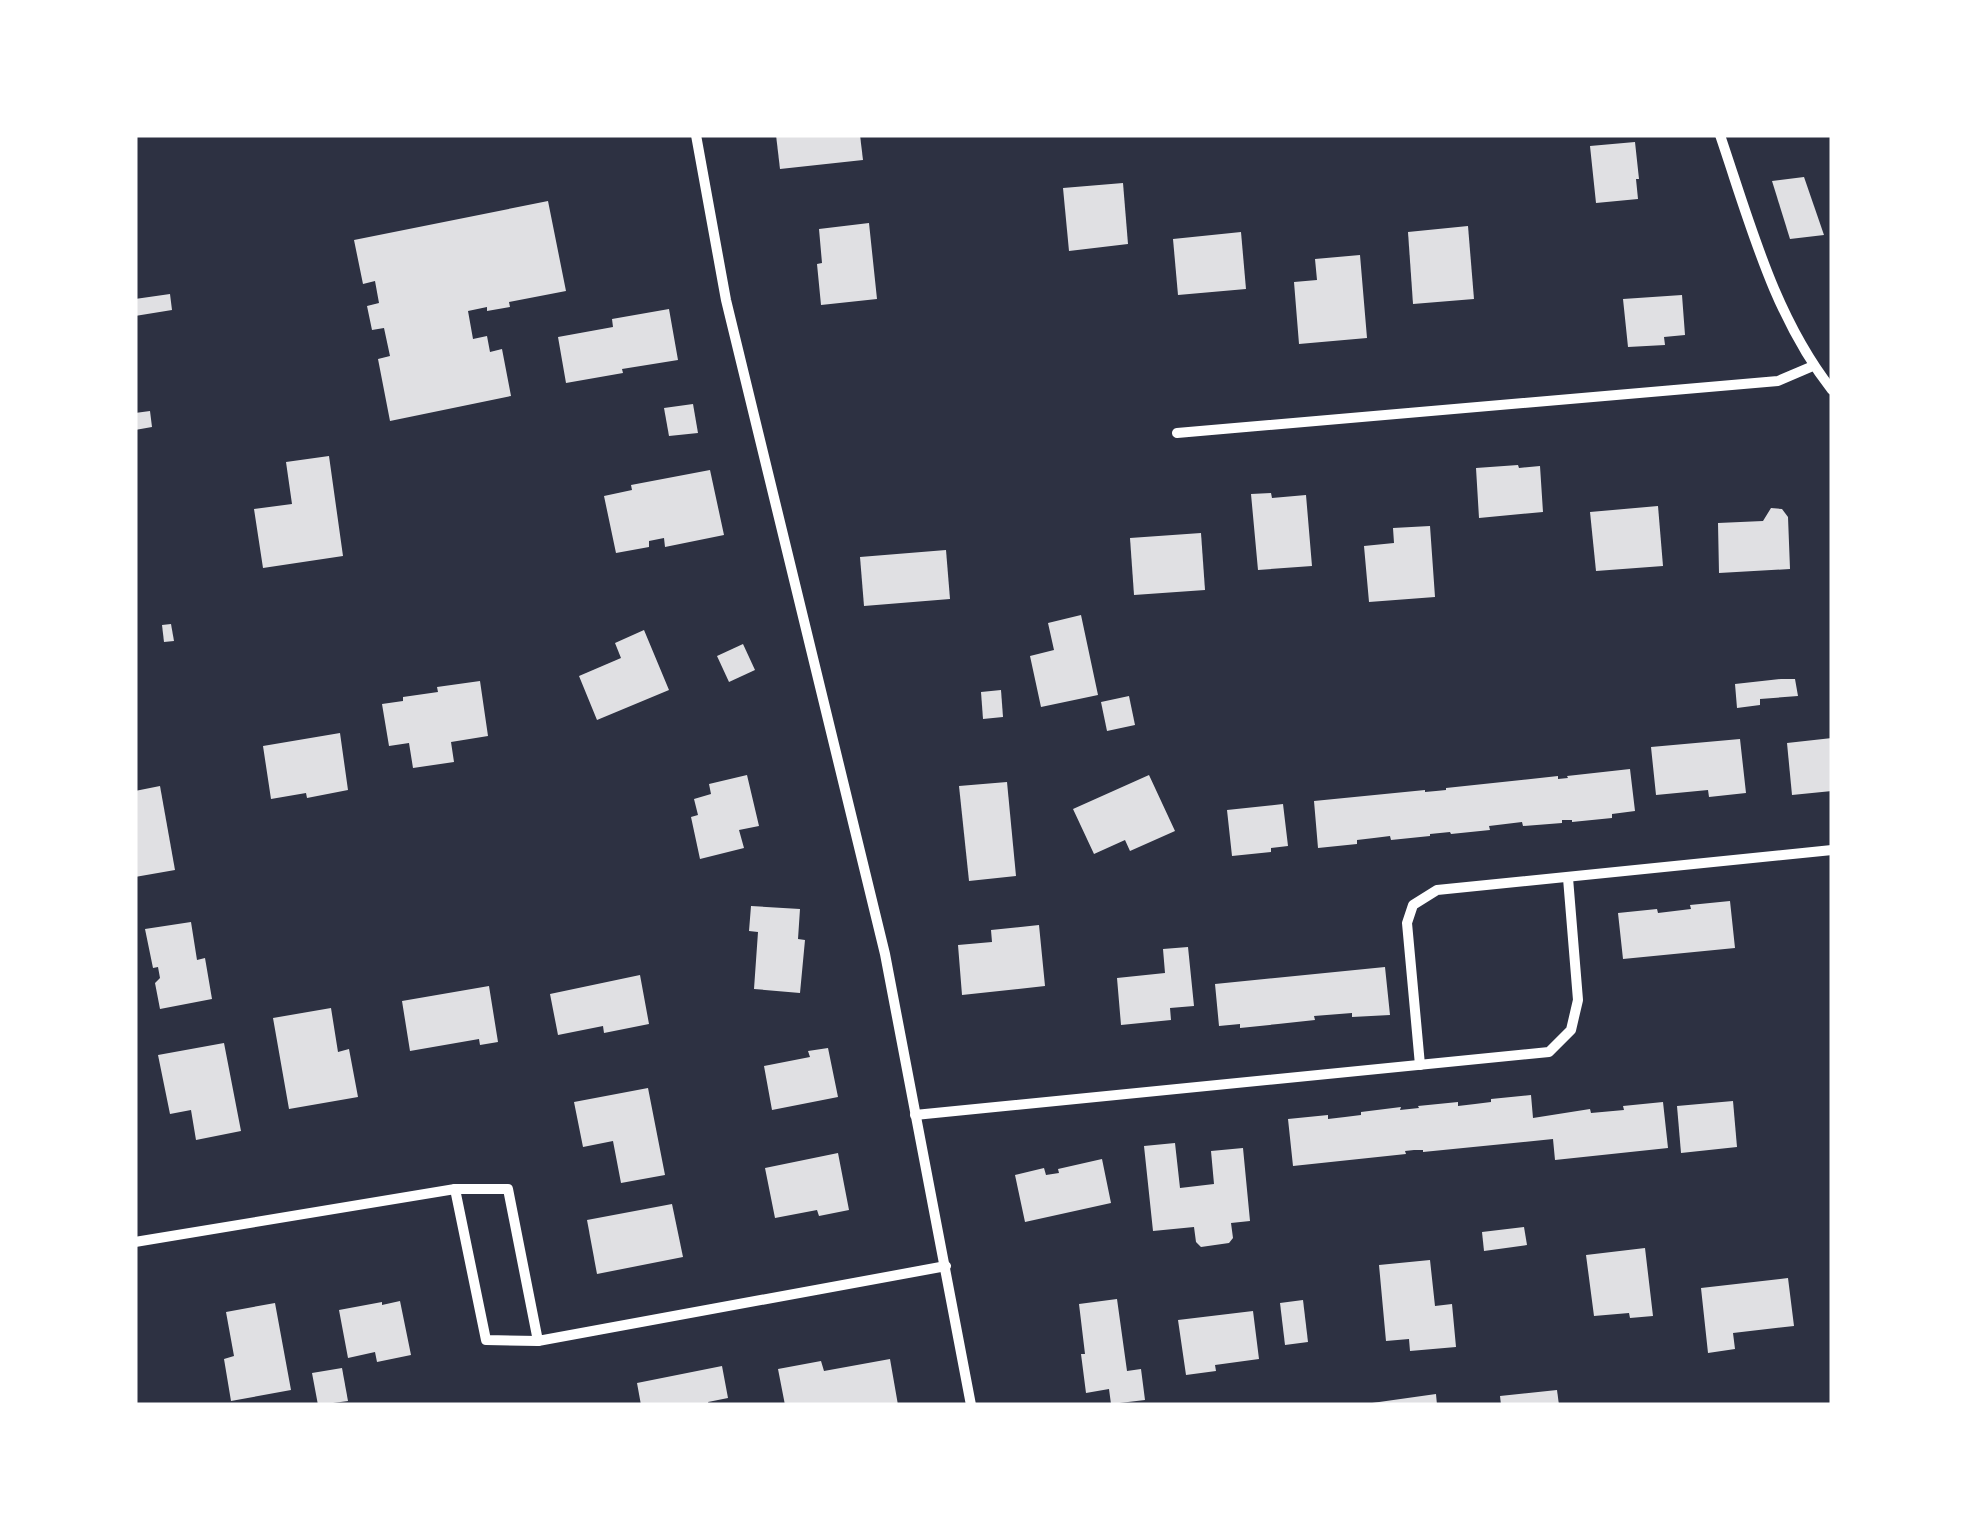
<svg xmlns="http://www.w3.org/2000/svg" width="1967" height="1540" font-family="Montserrat,sans-serif">
  <style>
    .building { fill: #e0e0e3 }
    .lines { fill: none; stroke-linecap: round; stroke-linejoin: round }
    .minor { stroke: #fff; stroke-width: 10 }
  </style>
  <rect width="100%" height="100%" fill="#2d3142"/>
  <g class="building">
    <polygon points="776,135 860,135 863,160 780,169"/>
    <polygon points="1635,142 1639,179 1636,179 1638,199 1596,203 1590,146"/>
    <polygon points="1804,177 1824,235 1790,239 1772,181"/>
    <polygon points="1123,183 1128,244 1069,251 1063,188"/>
    <polygon points="548,201 566,291 509,302 510,307 487,311 487,307 468,311 473,339 487,336 490,352 502,349 511,396 390,421 378,359 390,356 384,328 372,330 367,306 379,303 375,281 363,284 354,240"/>
    <polygon points="869,223 877,299 821,305 817,264 822,263 819,229"/>
    <polygon points="1468,226 1474,299 1413,304 1408,232"/>
    <polygon points="1241,232 1246,289 1178,295 1173,239"/>
    <polygon points="1360,255 1367,338 1299,344 1294,282 1317,280 1315,259"/>
    <polygon points="170,294 172,310 135,316 135,299"/>
    <polygon points="1682,295 1685,335 1664,337 1665,345 1628,347 1623,299"/>
    <polygon points="669,309 678,360 622,369 623,373 566,383 558,337 613,327 612,319"/>
    <polygon points="693,404 698,433 669,436 664,408"/>
    <polygon points="150,411 152,427 135,430 135,413"/>
    <polygon points="329,456 343,556 263,568 254,509 292,504 286,462"/>
    <polygon points="1518,465 1519,468 1540,466 1543,512 1479,518 1476,468"/>
    <polygon points="710,470 724,535 665,547 664,538 649,541 649,547 616,553 604,496 632,490 631,485"/>
    <polygon points="1271,493 1272,498 1306,495 1312,566 1258,570 1251,494"/>
    <polygon points="1658,506 1663,566 1596,571 1590,512"/>
    <polygon points="1771,508 1782,509 1788,517 1790,569 1719,573 1718,523 1763,521"/>
    <polygon points="1430,526 1435,597 1369,602 1364,546 1394,543 1393,528"/>
    <polygon points="1201,533 1205,590 1134,595 1130,538"/>
    <polygon points="946,550 950,599 864,606 860,557"/>
    <polygon points="1081,615 1098,695 1041,707 1030,656 1054,650 1048,623"/>
    <polygon points="171,624 174,641 164,642 162,625"/>
    <polygon points="644,630 669,690 597,720 579,676 621,658 615,643"/>
    <polygon points="743,644 755,670 729,682 717,656"/>
    <polygon points="1781,679 1795,679 1798,696 1760,699 1760,705 1737,708 1735,684"/>
    <polygon points="480,681 488,736 451,742 454,762 413,768 409,743 389,746 382,704 403,701 403,697 438,692 437,687"/>
    <polygon points="1001,690 1003,717 983,719 981,692"/>
    <polygon points="1129,696 1135,725 1107,731 1101,702"/>
    <polygon points="340,733 348,790 307,798 306,793 271,799 263,746"/>
    <polygon points="1832,738 1832,791 1792,795 1787,743"/>
    <polygon points="1740,739 1746,793 1709,797 1708,790 1656,795 1651,747"/>
    <polygon points="1630,769 1635,811 1612,814 1612,818 1572,822 1572,820 1562,820 1562,823 1523,826 1522,822 1489,826 1490,830 1451,834 1450,832 1430,834 1430,836 1391,840 1390,836 1374,838 1357,840 1357,844 1318,848 1314,801 1425,790 1425,792 1436,791 1446,790 1446,788 1558,776 1558,779 1568,778 1567,776"/>
    <polygon points="747,775 759,826 739,830 744,848 700,859 691,817 698,815 694,799 711,794 709,784"/>
    <polygon points="1149,775 1175,831 1130,851 1125,840 1094,854 1073,809"/>
    <polygon points="1007,782 1016,876 969,881 959,786"/>
    <polygon points="160,786 175,870 135,877 135,791"/>
    <polygon points="1283,804 1288,846 1271,848 1271,852 1232,856 1227,810"/>
    <polygon points="1730,901 1735,948 1623,959 1618,913 1657,909 1658,913 1691,909 1690,905"/>
    <polygon points="751,906 800,909 798,939 805,940 800,993 754,989 758,932 749,931"/>
    <polygon points="191,922 197,960 205,958 212,999 160,1009 155,983 160,978 158,967 153,968 145,929"/>
    <polygon points="1039,925 1045,986 962,995 958,945 992,942 991,930"/>
    <polygon points="1188,947 1194,1006 1170,1008 1171,1020 1121,1025 1117,978 1165,973 1163,949"/>
    <polygon points="1385,967 1390,1015 1352,1017 1352,1013 1314,1016 1315,1020 1278,1024 1240,1028 1240,1024 1219,1026 1215,984"/>
    <polygon points="640,975 649,1024 604,1033 603,1026 558,1035 550,994"/>
    <polygon points="489,986 498,1042 480,1045 479,1039 410,1051 402,1001"/>
    <polygon points="331,1008 338,1052 349,1049 358,1097 289,1109 273,1018"/>
    <polygon points="224,1043 241,1131 196,1140 191,1110 170,1114 158,1055"/>
    <polygon points="828,1048 838,1097 772,1110 764,1066 810,1057 808,1051"/>
    <polygon points="648,1088 665,1175 621,1183 613,1141 583,1147 574,1102"/>
    <polygon points="1531,1095 1533,1118 1590,1109 1591,1113 1624,1110 1623,1106 1663,1102 1668,1148 1555,1160 1553,1139 1423,1152 1423,1150 1414,1150 1405,1151 1406,1154 1293,1166 1288,1119 1328,1115 1328,1119 1345,1117 1361,1115 1361,1112 1401,1107 1400,1110 1419,1108 1418,1106 1458,1102 1458,1106 1475,1104 1491,1102 1491,1099"/>
    <polygon points="1733,1101 1737,1147 1681,1153 1677,1106"/>
    <polygon points="1175,1143 1180,1188 1214,1184 1211,1151 1243,1148 1250,1221 1231,1223 1233,1238 1229,1243 1201,1247 1196,1242 1194,1227 1153,1231 1144,1146"/>
    <polygon points="838,1153 849,1210 819,1216 817,1210 775,1218 765,1168"/>
    <polygon points="1102,1159 1111,1203 1025,1222 1015,1175 1044,1168 1046,1175 1059,1173 1058,1169"/>
    <polygon points="672,1204 683,1257 597,1274 587,1220"/>
    <polygon points="1524,1227 1527,1245 1484,1251 1482,1232"/>
    <polygon points="1645,1248 1653,1316 1630,1318 1629,1313 1594,1316 1586,1255"/>
    <polygon points="1430,1260 1435,1306 1452,1304 1456,1347 1410,1351 1409,1339 1386,1341 1379,1265"/>
    <polygon points="1788,1278 1794,1326 1733,1333 1735,1349 1708,1353 1701,1288"/>
    <polygon points="1117,1299 1127,1371 1141,1369 1145,1400 1111,1404 1109,1389 1086,1393 1081,1354 1085,1354 1079,1304"/>
    <polygon points="1303,1300 1308,1342 1285,1345 1280,1303"/>
    <polygon points="400,1301 411,1355 377,1362 375,1352 348,1358 339,1310 382,1302 382,1305"/>
    <polygon points="275,1303 291,1390 231,1401 224,1359 234,1356 226,1312"/>
    <polygon points="1253,1311 1259,1359 1215,1365 1216,1371 1186,1375 1178,1320"/>
    <polygon points="890,1359 898,1405 785,1405 778,1369 821,1361 824,1371"/>
    <polygon points="722,1366 728,1398 708,1402 709,1405 641,1405 637,1383"/>
    <polygon points="342,1368 348,1401 318,1405 312,1373"/>
    <polygon points="1557,1390 1559,1405 1501,1405 1500,1396"/>
    <polygon points="1436,1394 1437,1405 1372,1405 1372,1403"/>
  </g>
  <g class="lines">
    <g class="minor">
      <polyline points="696,135 726,300 885,954 971,1405"/>
      <path d="M1720 135C1750 223 1774 316 1832 390"/>
      <polyline points="1177,433 1778,381 1813,366"/>
      <polyline points="1420,1065 1407,923 1413,905 1437,890 1832,850"/>
      <polyline points="915,1115 1549,1052 1571,1030 1578,1000 1568,878"/>
      <polyline points="455,1189 486,1340 538,1341 946,1266"/>
      <polyline points="135,1242 455,1189 508,1189 538,1341"/>
    </g>
  </g>
  <rect width="1967" height="1540" fill="none" stroke="#ffffff" stroke-width="275"/>
</svg>
